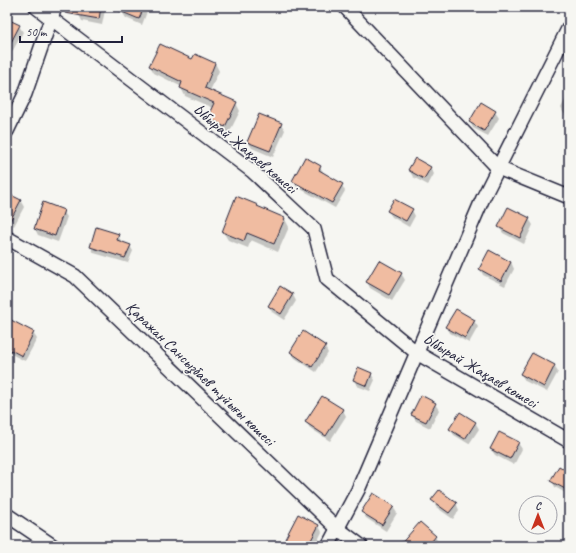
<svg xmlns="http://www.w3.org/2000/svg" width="576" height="553" font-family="Caveat,sans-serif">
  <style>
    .shadow { fill: #0003 }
    .building { fill: #f0bca1; stroke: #22223b }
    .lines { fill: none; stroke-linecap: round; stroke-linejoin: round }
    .street-casing { stroke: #22223b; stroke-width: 16 }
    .street { stroke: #f6f6f2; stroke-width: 13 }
    .labels { text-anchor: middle; stroke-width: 3.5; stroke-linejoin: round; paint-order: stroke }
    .street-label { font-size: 16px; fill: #22223b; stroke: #f6f6f2 }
  </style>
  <rect width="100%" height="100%" fill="#f6f6f2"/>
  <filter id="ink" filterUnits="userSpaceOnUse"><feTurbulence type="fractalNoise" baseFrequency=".025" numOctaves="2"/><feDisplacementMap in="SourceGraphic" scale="8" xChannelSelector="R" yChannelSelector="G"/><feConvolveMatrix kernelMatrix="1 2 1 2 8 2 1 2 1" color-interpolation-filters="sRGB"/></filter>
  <g filter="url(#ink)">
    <g class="shadow">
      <polygon points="80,7 103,7 105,10 102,25 82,21 79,15"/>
      <polygon points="124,7 147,7 148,9 142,25 126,18 122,12"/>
      <polygon points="7,20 19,26 23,32 12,52 7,49"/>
      <polygon points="193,61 215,63 219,71 210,91 236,103 240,111 229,133 212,126 208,118 213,108 185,96 181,88 182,87 154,73 150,66"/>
      <polygon points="568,94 569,94 569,117 564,114 561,108"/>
      <polygon points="495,112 499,118 488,136 473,128 470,122"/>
      <polygon points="281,124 285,130 273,157 252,148 248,142"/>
      <polygon points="320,167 324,173 342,185 345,191 335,208 297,187 293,181"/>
      <polygon points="430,167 434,174 428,185 413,177 409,170"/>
      <polygon points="7,194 20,200 24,207 14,226 7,222"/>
      <polygon points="257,205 258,208 285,219 289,227 278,252 251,240 248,248 228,240 223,232"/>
      <polygon points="412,210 415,216 409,227 392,217 388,211"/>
      <polygon points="63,211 67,217 58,242 38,235 35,229"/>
      <polygon points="529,219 533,225 524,244 503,233 499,227"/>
      <polygon points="97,228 118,235 121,241 121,242 130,246 133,251 128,263 94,253 91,247"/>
      <polygon points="569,246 569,259 566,254"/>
      <polygon points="511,262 514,269 505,286 483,275 480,269"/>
      <polygon points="401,273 405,280 392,301 370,288 367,282"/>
      <polygon points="281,287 293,295 296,301 284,320 272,312 269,306"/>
      <polygon points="474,321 478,327 469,343 450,333 447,327"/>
      <polygon points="7,331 33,333 37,339 25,361 7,352"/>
      <polygon points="325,347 328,353 316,372 295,358 291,352"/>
      <polygon points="554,366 558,372 547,392 525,381 521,374"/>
      <polygon points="371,374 375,380 370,391 357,386 354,380"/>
      <polygon points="323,397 343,410 346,416 330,441 310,428 306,422"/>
      <polygon points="435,404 439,410 430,428 416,421 412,415"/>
      <polygon points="475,422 479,429 469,444 454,435 450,429"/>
      <polygon points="518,443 522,449 514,465 495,455 491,449"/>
      <polygon points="569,473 569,495 555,487 552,481"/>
      <polygon points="433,500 456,503 459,510 453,519 436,507"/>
      <polygon points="393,507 397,513 386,531 366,518 362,512"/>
      <polygon points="298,515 319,526 322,532 315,546 290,546 286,539"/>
      <polygon points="420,524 435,537 439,543 436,546 404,546"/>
    </g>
    <g class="building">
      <polygon points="65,7 101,7 99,19 65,13"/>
      <polygon points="110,7 144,7 139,19"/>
      <polygon points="7,19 20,25 7,50"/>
      <polygon points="160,44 192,59 195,54 215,63 205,88 237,102 225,127 207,118 214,103 180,88 182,82 149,66"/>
      <polygon points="481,102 496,111 484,131 469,122"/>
      <polygon points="259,114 282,123 270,151 247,142"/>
      <polygon points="305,157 321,166 319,170 343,184 332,203 292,181"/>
      <polygon points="415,158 431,167 424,179 408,170"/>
      <polygon points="7,193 21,200 7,227"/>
      <polygon points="236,196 258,205 257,206 285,218 274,244 247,233 244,241 222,232"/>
      <polygon points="394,199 413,209 406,221 387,211"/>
      <polygon points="43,202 64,210 55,236 34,229"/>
      <polygon points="508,207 530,218 520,238 498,227"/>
      <polygon points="96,227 119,234 117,240 131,245 125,258 90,247"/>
      <polygon points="489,250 511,262 501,281 479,269"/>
      <polygon points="379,260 402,273 389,295 366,282"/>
      <polygon points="280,286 293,294 281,314 268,306"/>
      <polygon points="456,309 475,320 465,338 445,327"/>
      <polygon points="11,320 34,332 22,356 7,348 7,329"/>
      <polygon points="303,331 326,346 312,367 290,352"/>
      <polygon points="532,353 555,365 544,387 520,374"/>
      <polygon points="358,367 372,373 367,386 353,380"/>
      <polygon points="421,395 436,403 426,422 411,415"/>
      <polygon points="322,396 343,409 326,436 305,422"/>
      <polygon points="460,412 476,422 465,439 449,429"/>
      <polygon points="499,432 519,442 510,459 490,449"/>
      <polygon points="559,466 569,472 569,491 550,481"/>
      <polygon points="439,490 457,503 449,513 431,500"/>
      <polygon points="373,493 394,506 382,525 361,512"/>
      <polygon points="298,514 319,525 308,546 297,546 285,539"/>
      <polygon points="420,522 436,536 428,546 399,546"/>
    </g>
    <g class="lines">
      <g class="street-casing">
        <g id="street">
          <polyline points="36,7 252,171 314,229 327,279 417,353 569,441"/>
          <polyline points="345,7 498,168 569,197"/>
          <polyline points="7,131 25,94 55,7"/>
          <polyline points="7,238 75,276 337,528 361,546"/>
          <polyline points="7,515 53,546"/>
          <polyline points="328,546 358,490 483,198 569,27"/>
        </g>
      </g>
      <use href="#street" class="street"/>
    </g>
  </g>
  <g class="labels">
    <g class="street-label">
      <text transform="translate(246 148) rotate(40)" y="6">Ыбырай Жақаев көшесі</text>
      <text transform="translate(481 370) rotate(31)" y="6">Ыбырай Жақаев көшесі</text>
      <text transform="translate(201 373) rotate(44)" y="6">Қаражан Сансызбаев тұйығы көшесі</text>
    </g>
  </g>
  <rect width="576" height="553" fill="none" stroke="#f6f6f2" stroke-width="24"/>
  <rect x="12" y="12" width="552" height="529" fill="none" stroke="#22223b" stroke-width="1.5" filter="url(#ink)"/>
  <g transform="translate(538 515)"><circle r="19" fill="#f6f6f2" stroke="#a1a1a9"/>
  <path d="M0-3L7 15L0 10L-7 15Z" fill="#c8321e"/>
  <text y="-6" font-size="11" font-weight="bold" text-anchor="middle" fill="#22223b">С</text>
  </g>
  <path d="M20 36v6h102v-6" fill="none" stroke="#22223b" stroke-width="2"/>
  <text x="26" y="36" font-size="12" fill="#22223b" stroke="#f6f6f2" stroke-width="3" paint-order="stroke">50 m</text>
</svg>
